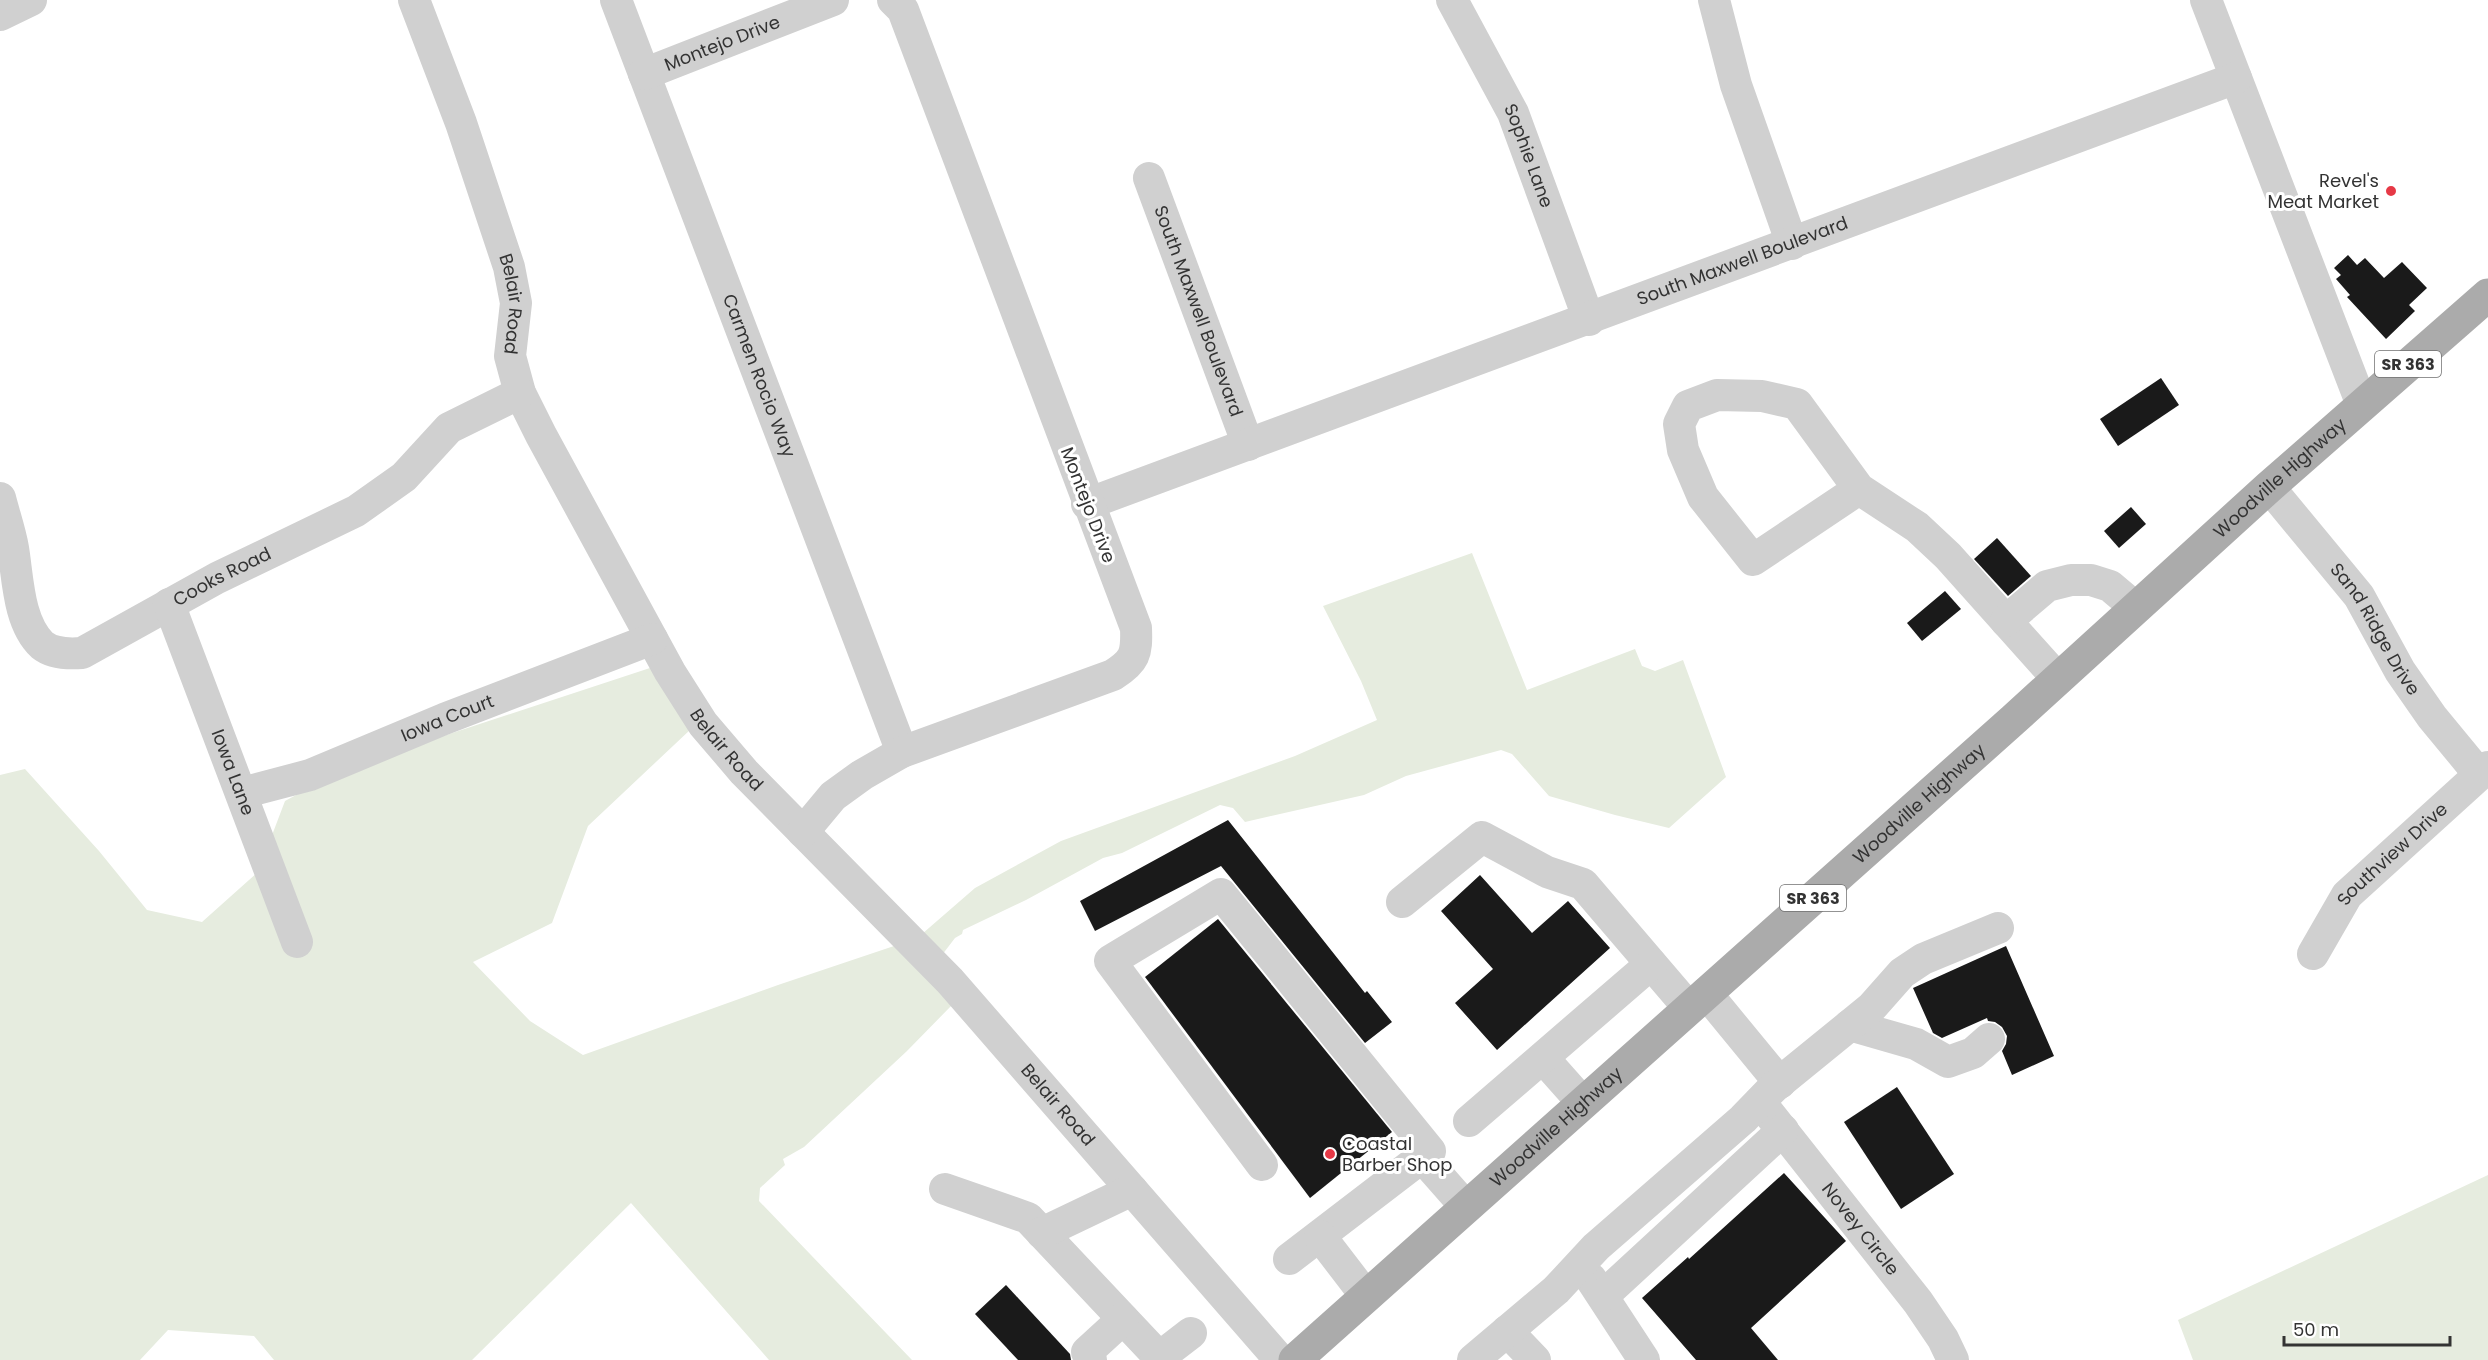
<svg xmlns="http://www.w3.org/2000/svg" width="2488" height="1360" font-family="Poppins,sans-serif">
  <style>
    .green { fill: #e6ecdf }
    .building { fill: #1a1a1a }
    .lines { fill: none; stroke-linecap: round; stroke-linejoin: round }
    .minor { stroke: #d0d0d0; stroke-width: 32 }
    .major { stroke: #ababab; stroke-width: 33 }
    .poi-dot { fill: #e63946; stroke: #fff; stroke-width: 2 }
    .labels { text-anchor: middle; stroke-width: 6; stroke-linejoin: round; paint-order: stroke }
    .shield { fill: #fff; stroke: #707070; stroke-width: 1.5 }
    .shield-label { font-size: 16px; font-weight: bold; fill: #333 }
    .street-label { font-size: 18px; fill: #333; stroke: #fff }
    .poi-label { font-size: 18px; fill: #333; stroke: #fff; text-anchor: end }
  </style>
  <rect width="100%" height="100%" fill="#fff"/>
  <g class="green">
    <polygon points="1472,553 1527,690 1635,649 1642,666 1655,671 1683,660 1726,777 1669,828 1615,815 1549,796 1512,754 1501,750 1406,776 1364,795 1245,822 1233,808 1220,805 1122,853 1103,858 1026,900 963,930 962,934 955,938 942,955 922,934 975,888 1061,841 1295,756 1377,720 1361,681 1323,606"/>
    <polygon points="653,667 691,729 588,826 552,923 473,962 530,1021 583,1055 778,985 897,945 953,1004 907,1051 804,1147 783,1159 785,1165 760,1188 759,1201 912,1360 769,1360 631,1203 472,1360 274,1360 254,1336 168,1330 140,1360 0,1360 0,775 25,769 99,851 147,910 202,922 258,872 285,801 346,768"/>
    <polygon points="2488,1175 2488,1360 2193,1360 2178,1320"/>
  </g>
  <g class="building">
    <polygon points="2348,255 2357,265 2365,258 2384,278 2402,262 2427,288 2409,305 2415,311 2386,339 2347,297 2350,295 2336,279 2341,275 2334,268"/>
    <polygon points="2161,378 2179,405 2118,446 2100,419"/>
    <polygon points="2131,507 2146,524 2119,548 2104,531"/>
    <polygon points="1997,538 2031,576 2008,596 1974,559"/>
    <polygon points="1945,591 1961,609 1922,641 1907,623"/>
    <polygon points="1228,820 1365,993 1367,991 1392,1022 1365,1043 1221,866 1095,931 1080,901"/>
    <polygon points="1480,875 1532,933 1568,901 1610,948 1497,1050 1455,1003 1493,969 1441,911"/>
    <polygon points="1218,919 1392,1132 1310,1198 1145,977"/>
    <polygon points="2006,946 2054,1056 2012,1075 2002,1051 2006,1044 2007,1036 2002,1027 1995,1022 1988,1021 1987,1018 1942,1038 1933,1033 1913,988"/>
    <polygon points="1897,1087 1954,1174 1901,1209 1844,1122"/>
    <polygon points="1784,1173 1846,1241 1751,1328 1778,1360 1696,1360 1642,1298 1688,1257 1689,1259"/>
    <polygon points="1006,1285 1070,1354 1071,1360 1018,1360 975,1314"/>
  </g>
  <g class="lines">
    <g class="minor">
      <path id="s1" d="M414 0 461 123 509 267 516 303 510 356 520 393 541 435 670 672 703 724 744 772 950 981 1280 1360"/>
      <path id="s2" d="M616 0 902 752"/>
      <path id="s3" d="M1452 0 1513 113 1589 320"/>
      <polyline points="1714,0 1736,85 1792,244"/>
      <polyline points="2206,0 2362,405"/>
      <polyline points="0,15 31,0"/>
      <path id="s4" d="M644 74 833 0"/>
      <path id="s5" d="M1149 178 1248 445"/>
      <path id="s6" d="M2269 487 2359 596 2400 671 2432 717 2479 774"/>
      <polyline points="1859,489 1753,560 1703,497 1683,450 1679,424 1688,406 1717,395 1762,396 1797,404 1859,489 1917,527 1948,556 2058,679"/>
      <path id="s7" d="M0 498C4 514 10 531 13 548 18 578 18 622 42 645 53 654 69 654 82 653L217 578 356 511 404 477 449 428 520 393"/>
      <path id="s8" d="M1087 504 2236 78"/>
      <path id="s9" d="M169 604 297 942"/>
      <polyline points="2006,621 2047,586 2071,580 2091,580 2110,586 2136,608"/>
      <path id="s10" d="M242 793 310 775 444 719 652 639"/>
      <path d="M803 832 833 796 862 775 902 752 1113 675C1135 661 1137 654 1136 628L903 10 893 0"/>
      <polyline points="1402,902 1482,837 1547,872 1583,884 1689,1008"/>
      <path id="s11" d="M2313 954 2347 895 2488 767"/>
      <polyline points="1706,993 1780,1083"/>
      <polyline points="1850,1025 1916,1044 1948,1062 1973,1053 1989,1039"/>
      <polyline points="1543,1058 1583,1103"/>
      <path id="s12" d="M1760 1102 1918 1302 1943 1339 1953 1360"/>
      <polyline points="1469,1121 1651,964"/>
      <polyline points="1422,1157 1466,1207"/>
      <polyline points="1262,1165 1110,961 1221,894 1430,1151 1289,1259"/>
      <polyline points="945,1189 1028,1218 1159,1357"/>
      <polyline points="1042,1233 1132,1190"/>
      <polyline points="1320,1236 1366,1296"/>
      <polyline points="1591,1279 1644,1360"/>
      <polyline points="1603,1296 1783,1130"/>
      <polyline points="1507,1331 1535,1360"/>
      <polyline points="1091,1360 1087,1352 1123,1319"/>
      <polyline points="1156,1360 1191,1333"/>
      <polyline points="1473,1360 1556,1290 1596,1247 1743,1119 1774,1087 1871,1008 1902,973 1923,959 1998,928"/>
    </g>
    <path class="major" id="s13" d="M1295 1360 2013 720 2269 487 2488 295"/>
  </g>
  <g class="poi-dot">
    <circle cx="2391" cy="191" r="6"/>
    <circle cx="1330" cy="1154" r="6"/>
  </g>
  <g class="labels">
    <g class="shield">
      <rect x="2375" y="351" width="66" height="26" rx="4.5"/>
      <rect x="1780" y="885" width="66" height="26" rx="4.5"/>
    </g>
    <g class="shield-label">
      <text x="2408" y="370">SR 363</text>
      <text x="1813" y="904">SR 363</text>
    </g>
    <g class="street-label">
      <text dy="6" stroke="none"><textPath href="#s4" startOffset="84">Montejo Drive</textPath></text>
      <text dy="6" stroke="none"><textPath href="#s3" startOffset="174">Sophie Lane</textPath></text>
      <text dy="6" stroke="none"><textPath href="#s8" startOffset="699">South Maxwell Boulevard</textPath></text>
      <text dy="6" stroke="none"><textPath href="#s1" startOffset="321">Belair Road</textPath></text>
      <text dy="6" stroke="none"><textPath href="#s5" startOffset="142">South Maxwell Boulevard</textPath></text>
      <text dy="6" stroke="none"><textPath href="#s2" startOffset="402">Carmen Rocio Way</textPath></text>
      <text dy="6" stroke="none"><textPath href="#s13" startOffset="1322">Woodville Highway</textPath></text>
      <text transform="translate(1088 505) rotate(69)" y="6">Montejo Drive</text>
      <text dy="6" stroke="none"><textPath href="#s7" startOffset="356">Cooks Road</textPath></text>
      <text dy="6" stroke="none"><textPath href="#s6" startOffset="178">Sand Ridge Drive</textPath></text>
      <text dy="6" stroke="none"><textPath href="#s10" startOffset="219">Iowa Court</textPath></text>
      <text dy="6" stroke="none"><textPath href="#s1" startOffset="825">Belair Road</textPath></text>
      <text dy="6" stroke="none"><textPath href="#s9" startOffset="180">Iowa Lane</textPath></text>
      <text dy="6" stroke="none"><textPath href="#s13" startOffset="836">Woodville Highway</textPath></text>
      <text dy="6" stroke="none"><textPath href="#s11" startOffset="129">Southview Drive</textPath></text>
      <text dy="6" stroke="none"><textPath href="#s1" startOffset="1311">Belair Road</textPath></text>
      <text dy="6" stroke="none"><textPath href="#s13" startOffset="350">Woodville Highway</textPath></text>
      <text dy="6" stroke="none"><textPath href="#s12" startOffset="162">Novey Circle</textPath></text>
    </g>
    <g class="poi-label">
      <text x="2379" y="187">Revel's<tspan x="2379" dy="21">Meat Market</tspan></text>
      <text x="1342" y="1150" text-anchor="start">Coastal<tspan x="1342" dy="21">Barber Shop</tspan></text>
    </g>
  </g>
  <path d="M2284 1336v9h166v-9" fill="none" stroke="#333333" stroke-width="3"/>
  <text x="2293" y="1336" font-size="18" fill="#333333" stroke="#ffffff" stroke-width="4.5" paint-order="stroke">50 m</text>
</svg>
